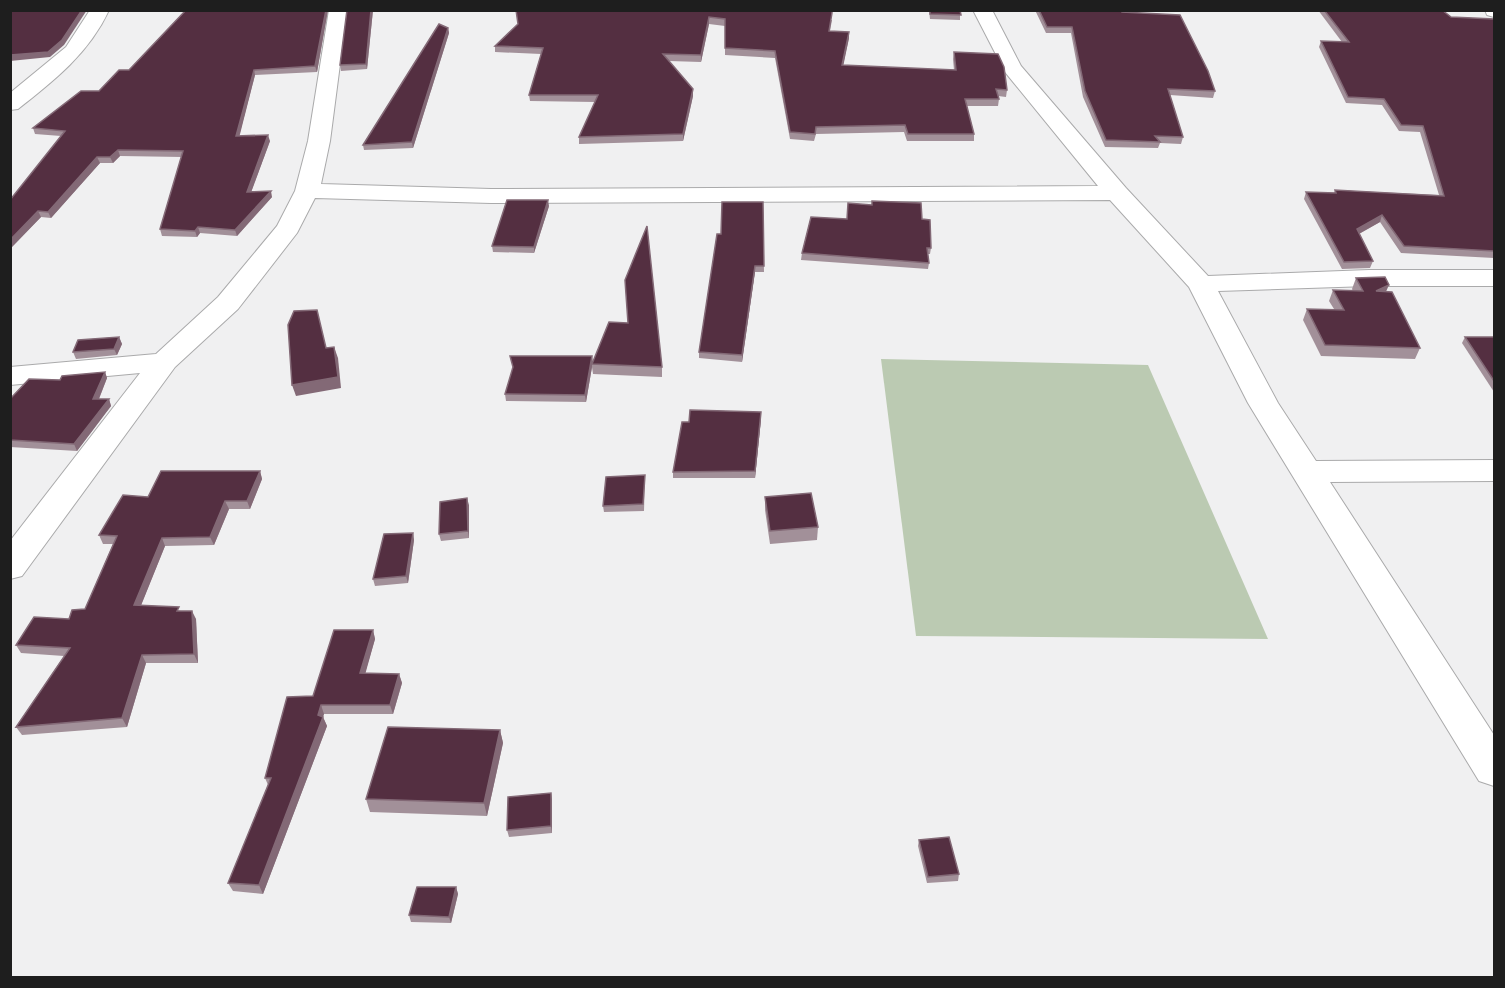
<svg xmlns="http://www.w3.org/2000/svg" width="1505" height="988" font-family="Literata,serif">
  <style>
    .green { fill: #bbcab2 }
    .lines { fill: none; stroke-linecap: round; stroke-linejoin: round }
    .street-casing { stroke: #aaaaab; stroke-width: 2 }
    .street { fill: #fff; fill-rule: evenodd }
    .wall { fill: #a29099 }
    .shaded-wall { fill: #836976 }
    .building { fill: #542f41; stroke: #836976; stroke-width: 1.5 }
  </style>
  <rect width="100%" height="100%" fill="#f0f0f1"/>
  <polygon class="green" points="881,359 1148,365 1268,639 916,636"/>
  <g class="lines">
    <g class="street-casing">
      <g id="street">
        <path d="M90 10H109C89 53 55 80 18 109L10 110V93L66 47Z"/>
        <polygon points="329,10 347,10 330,141 321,184 491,189 1098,186 1005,72 973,10 992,10 1021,66 1126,188 1208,276 1369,270 1494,270 1494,286 1369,286 1218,291 1278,403 1316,461 1494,460 1494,481 1330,482 1494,735 1494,786 1479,781 1248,403 1189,287 1110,200 491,203 315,198 297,233 238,309 175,367 22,576 10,579 10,541 140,373 10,385 10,367 156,354 218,297 277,226 295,191 308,141"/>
        <polygon points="1485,10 1494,10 1494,17 1487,15"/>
      </g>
    </g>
    <use href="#street" class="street"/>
  </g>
  <g class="wall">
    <polygon points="328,10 317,72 255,75 239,136 270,141 251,192 272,197 237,236 200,233 197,237 162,236 160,229 182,157 120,156 113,163 100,163 51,218 41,217 10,249 10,200 61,136 35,134 33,128 99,91 129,70"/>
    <polygon points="347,10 373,10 367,69 341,71 340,65"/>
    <polygon points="516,10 832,20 830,31 849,32 849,38 843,65 954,70 953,59 954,52 1007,90 1006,97 998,96 999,99 998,106 967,106 974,134 974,141 907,141 904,132 816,134 814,141 790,139 775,58 725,55 725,26 709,24 701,62 669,61 693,96 683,141 579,144 579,137 595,102 530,101 529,95 541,54 495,52 495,46 518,24"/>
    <polygon points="929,10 960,10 960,20 930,19"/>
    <polygon points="1035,10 1122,10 1122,12 1215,91 1213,98 1170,95 1183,137 1181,144 1160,143 1158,148 1105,147 1083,97 1071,33 1046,33"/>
    <polygon points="1318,10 1442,10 1451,17 1494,19 1494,258 1401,253 1380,222 1359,234 1373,261 1370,268 1342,269 1304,199 1306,192 1334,193 1335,190 1439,195 1420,132 1399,131 1382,105 1346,103 1319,47 1321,41 1342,42"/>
    <polygon points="448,28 449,33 413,148 364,150 363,145"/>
    <polygon points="763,202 764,272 755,272 742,362 699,358 699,352 721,234"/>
    <polygon points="549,206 534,253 493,252 492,246"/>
    <polygon points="847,219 922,219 931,248 930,254 928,254 929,263 928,269 801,260 802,253"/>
    <polygon points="1356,278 1386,292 1420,348 1415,359 1321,356 1303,320 1307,309 1334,309 1329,301 1333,290 1353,291 1352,289"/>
    <polygon points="119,337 122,344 117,355 76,359 73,352"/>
    <polygon points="1465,337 1494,337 1494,392 1462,343"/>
    <polygon points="593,361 662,367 662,377 593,374 592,367 586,402 506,401 505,394"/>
    <polygon points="105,372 107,378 99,399 109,399 111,406 77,451 10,447 10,399 60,380"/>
    <polygon points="761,419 755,478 673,478 673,472"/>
    <polygon points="260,471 262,479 250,509 229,509 214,545 165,546 141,605 181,611 196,619 198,663 146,663 127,727 22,735 16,727 64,656 21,653 16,645 69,619 85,609 113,544 103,544 99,535 148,497"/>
    <polygon points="645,475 644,511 604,512 603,506"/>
    <polygon points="765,497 818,527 817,540 770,544 765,510"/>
    <polygon points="469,505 469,538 441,541 439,534"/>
    <polygon points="413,533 414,540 408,583 375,586 373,579"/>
    <polygon points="373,630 375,639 365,673 399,674 402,683 393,714 324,714 323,717 327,726 263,894 233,891 228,883 268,785 265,778 313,696"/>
    <polygon points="500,730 503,743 487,816 370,812 366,799"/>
    <polygon points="551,793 552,800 552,833 509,837 507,830"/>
    <polygon points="919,840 959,874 958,881 927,883 918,846"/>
    <polygon points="456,887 458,894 451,923 411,922 409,915"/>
  </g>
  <g class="shaded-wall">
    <polygon points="82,10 87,10 64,45 50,57 10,61 10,55"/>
    <polygon points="326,10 328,10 317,72 315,66"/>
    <polygon points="371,10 373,10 367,69 366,64"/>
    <polygon points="709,17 709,24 701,62 701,55"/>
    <polygon points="448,28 449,33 413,148 412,142"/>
    <polygon points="849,32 849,38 842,72 842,65"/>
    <polygon points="254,70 255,75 238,142 236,136"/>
    <polygon points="693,89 693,96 683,141 683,134"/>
    <polygon points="268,135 270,141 249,198 247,192"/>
    <polygon points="118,150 120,156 113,163 110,157"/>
    <polygon points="97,157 100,163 51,218 48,212"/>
    <polygon points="271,191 272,197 237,236 235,230"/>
    <polygon points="548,200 549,206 534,253 534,247"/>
    <polygon points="38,211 41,217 10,249 10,240"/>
    <polygon points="1382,215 1380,222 1355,236 1357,229"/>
    <polygon points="198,227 200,233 197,237 195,231"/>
    <polygon points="755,266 755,272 742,362 742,355"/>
    <polygon points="1389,285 1384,296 1376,291"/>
    <polygon points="119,337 122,344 117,355 114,349"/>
    <polygon points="334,347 338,358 341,388 296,396 292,385"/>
    <polygon points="592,356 593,362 592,364 592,367 586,402 585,395"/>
    <polygon points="105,372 107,378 96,406 93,399"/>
    <polygon points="109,399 111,406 77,451 74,444"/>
    <polygon points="761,412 761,419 755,478 755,471"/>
    <polygon points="260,471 262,479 250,509 247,501"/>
    <polygon points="467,498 469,505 469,538 468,531"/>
    <polygon points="225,501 229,509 214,545 210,537"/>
    <polygon points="413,533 414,540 408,583 406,576"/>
    <polygon points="162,538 165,546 138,613 134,605"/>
    <polygon points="192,611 196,619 198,663 194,654"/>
    <polygon points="373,630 375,639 363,682 360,673"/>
    <polygon points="142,655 146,663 127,727 122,718"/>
    <polygon points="399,674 402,683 393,714 390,705"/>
    <polygon points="321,705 324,714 322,719 323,717 327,726 263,894 259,885 318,715"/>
    <polygon points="500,730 503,743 487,816 484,803"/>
    <polygon points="551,793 552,800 552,833 551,826"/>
    <polygon points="456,887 458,894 451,923 449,917"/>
  </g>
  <g class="building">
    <polygon points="10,10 82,10 62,40 48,52 10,55"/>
    <polygon points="186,10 326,10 315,66 254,70 236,136 268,135 247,192 271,191 235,230 198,227 195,231 160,229 183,151 118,150 110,157 97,157 48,212 38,211 10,240 10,200 65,131 33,128 81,91 99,91 119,70 129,70"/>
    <polygon points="347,10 371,10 366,64 340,65"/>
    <polygon points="516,10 832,10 832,13 829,31 849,32 842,65 956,70 954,52 998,54 1004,67 1007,90 996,89 999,99 965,99 974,134 908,134 905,125 816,127 815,134 790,132 775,51 725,48 725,19 709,17 701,55 663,54 693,89 683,134 579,137 598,95 529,95 543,48 495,46 518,24"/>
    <polygon points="930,10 960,10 961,15 930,14"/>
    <polygon points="1039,10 1122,10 1122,12 1180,15 1208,71 1215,91 1168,89 1183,137 1155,136 1160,142 1106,140 1085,91 1072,27 1047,27"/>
    <polygon points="1324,10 1442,10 1451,17 1494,19 1494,251 1404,246 1382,215 1357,229 1373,261 1344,262 1306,192 1336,193 1335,190 1444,196 1423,126 1401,125 1384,99 1348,97 1321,41 1349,42"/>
    <polygon points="439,24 448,28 412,142 363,145"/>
    <polygon points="507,200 548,200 534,247 492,246"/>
    <polygon points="872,201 921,203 922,219 930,220 931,248 927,248 929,263 802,253 811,217 847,219 848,203 872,205"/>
    <polygon points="722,202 763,202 764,266 755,266 742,355 699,352 717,234 721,234"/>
    <polygon points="647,226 662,367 592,364 609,322 628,323 625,280"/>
    <polygon points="1385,277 1389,285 1376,291 1392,292 1420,348 1325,345 1307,309 1344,310 1333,290 1363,291 1356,278"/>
    <polygon points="317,310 326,348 334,347 338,377 292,385 288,325 294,311"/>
    <polygon points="119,337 114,349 73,352 78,340"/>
    <polygon points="1465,337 1494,337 1494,381"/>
    <polygon points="510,356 592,356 585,395 505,394 513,367"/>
    <polygon points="105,372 93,399 109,399 74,444 10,440 10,399 29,379 60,380 62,376"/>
    <polygon points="690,410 761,412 755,471 673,472 682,422 689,422"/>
    <polygon points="161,471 260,471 247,501 225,501 210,537 162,538 134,605 179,607 177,611 192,611 194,654 142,655 122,718 16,727 70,648 16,645 34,617 69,619 72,610 85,609 117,536 99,535 123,495 148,497"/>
    <polygon points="645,475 643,504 603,506 606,477"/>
    <polygon points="811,493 818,527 770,531 765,497"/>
    <polygon points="467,498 468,531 439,534 440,502"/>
    <polygon points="413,533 406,576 373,579 384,534"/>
    <polygon points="334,630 373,630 360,673 399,674 390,705 321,705 318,715 323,717 259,885 228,883 271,778 265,778 287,697 313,696"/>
    <polygon points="388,727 500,730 484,803 366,799"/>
    <polygon points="551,793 551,826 507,830 508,797"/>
    <polygon points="949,837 959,874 928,877 919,840"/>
    <polygon points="417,887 456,887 449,917 409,915"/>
  </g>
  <rect width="1505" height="988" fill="none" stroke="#1e1e1e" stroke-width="24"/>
</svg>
